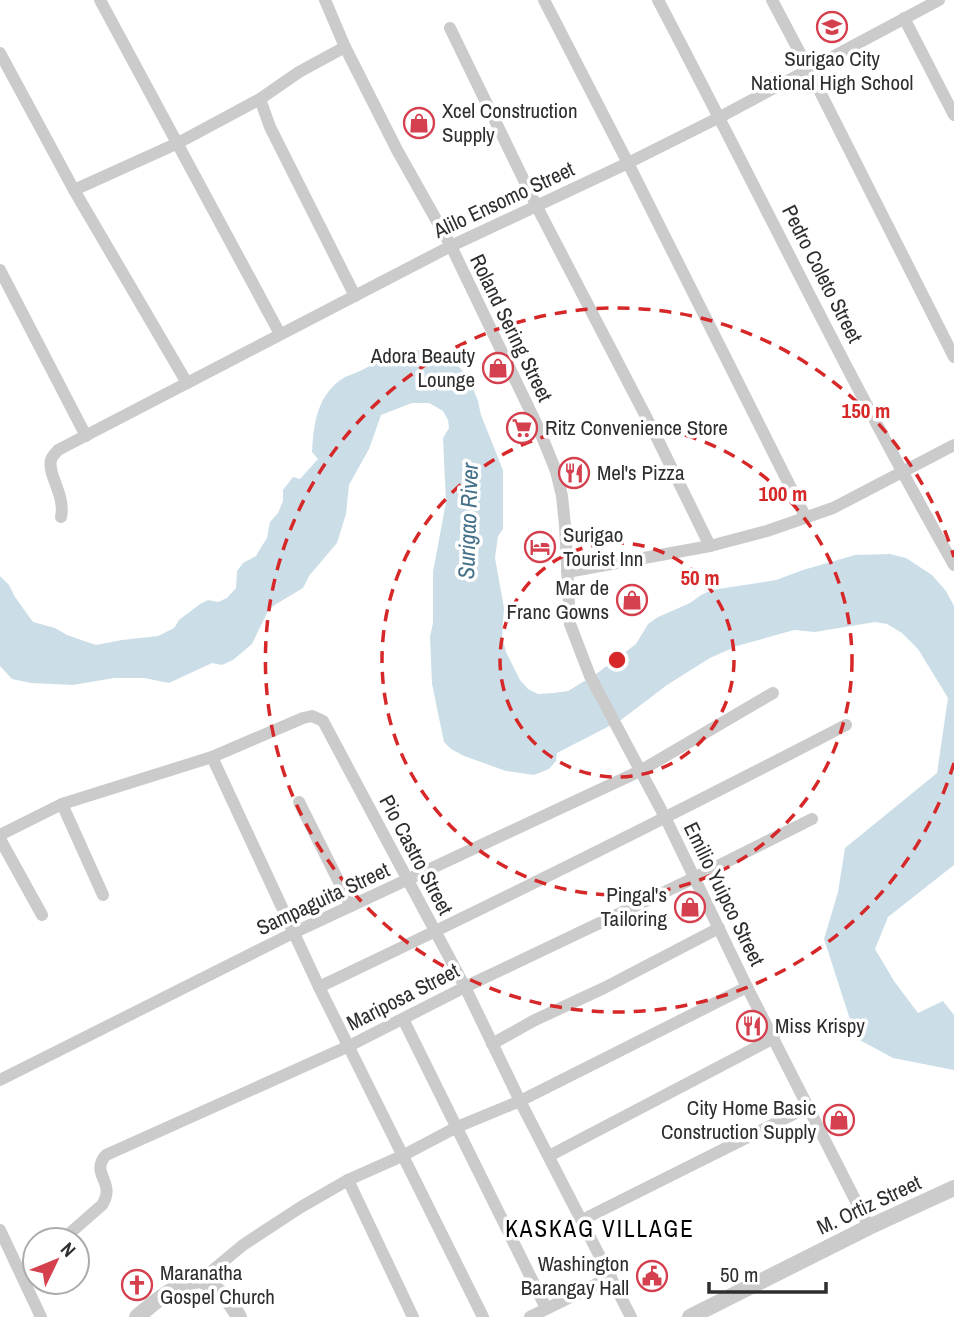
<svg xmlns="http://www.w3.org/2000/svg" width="954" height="1317" font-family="'Archivo Narrow',sans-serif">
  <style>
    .water { fill: #cbdee8 }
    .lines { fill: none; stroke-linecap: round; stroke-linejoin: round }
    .minor { stroke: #cbcbcb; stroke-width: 12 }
    .tertiary { stroke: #cbcbcb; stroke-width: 16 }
    .ring { fill: none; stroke: #d62828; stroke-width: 3.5; stroke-dasharray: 12 9 }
    .labels { text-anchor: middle; stroke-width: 7; stroke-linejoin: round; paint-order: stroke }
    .poi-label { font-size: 21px; fill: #2e2e2e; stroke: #fff; text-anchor: start }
    .street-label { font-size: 21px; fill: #2e2e2e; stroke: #fff }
    .water-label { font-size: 23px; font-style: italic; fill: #447089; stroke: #fff }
    .neighbourhood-label { font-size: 23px; letter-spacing: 2px; fill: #000; stroke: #fff }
    .centre { fill: #d62828; stroke: #fff; stroke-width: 3.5 }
    .ring-label { font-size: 21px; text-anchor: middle; font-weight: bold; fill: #d62828; stroke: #fff; stroke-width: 7; stroke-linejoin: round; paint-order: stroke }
  </style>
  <rect width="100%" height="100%" fill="#fff"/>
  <path class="water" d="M421 350 437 352 447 356 462 370 472 386 478 401 481 415 503 470V529L498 536 495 558 504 608 502 637 506 652 520 680 528 689 538 694 553 693 568 691 596 674 636 644 648 624 658 617 690 603 701 595 712 590 776 580 803 570 855 555 890 554 906 558 932 575 946 591 954 606V865L888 917 875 949 894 981 918 1013 943 1001 954 1015V1070L893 1058 856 1038 824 939 838 892 845 848 937 773 948 698 918 649 902 633 887 624 875 622 815 632 794 630 737 646 710 658 667 685 621 720 557 753 556 761 549 769 534 775 506 771 464 756 451 749 444 742 432 684 430 637 433 623V572L446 502 443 438 449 428 448 420 443 411 429 403H412L381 415 369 449 349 485 346 514 337 543 309 576 303 588 273 606 267 613 252 644 233 660 222 665 212 663 169 683 144 678H114L73 685 31 683 12 679 0 666V576L9 585 15 597 33 622 55 628 67 635 96 645 122 640 158 636 174 628 179 620 200 604 208 600 218 602 227 598 236 588 237 571 243 563 256 556 260 549 267 538 270 522 278 513 283 501V490L293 477 300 479 318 459 312 452C314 422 317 394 345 377 350 375 355 373 360 371 385 358 392 353 421 350Z"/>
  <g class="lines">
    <g class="minor">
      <polyline points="100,0 280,334"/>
      <polyline points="325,0 345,47 397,150 451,246 538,427 556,471 562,496 565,525 570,624 590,676 666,819 747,987 869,1227"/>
      <polyline points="544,0 628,163 806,518"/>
      <path d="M658 0C757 188 849 380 954 565"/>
      <polyline points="772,0 809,70 954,357"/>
      <polyline points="904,18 954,115"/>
      <polyline points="450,28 536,205 654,432 710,546"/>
      <polyline points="0,53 74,190 187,383"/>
      <polyline points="260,99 270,127 355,296"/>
      <polyline points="74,190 178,143 260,99 299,72 345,47"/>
      <polyline points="0,270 86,436"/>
      <path d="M61 517C66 496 47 474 51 460 52 456 56 453 58 450L451 246 628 163 720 117 939 0"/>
      <polyline points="567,572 710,546 767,531 833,508 954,445"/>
      <polyline points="212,757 319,987 483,1317"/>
      <polyline points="299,802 351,906"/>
      <polyline points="62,804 103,895"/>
      <polyline points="0,835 62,804 212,757 303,718 312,716 323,721 465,987 520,1101 631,1317"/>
      <polyline points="0,839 42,915"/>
      <path d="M319 987C496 903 672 815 846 725"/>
      <polyline points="403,1019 546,1308"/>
      <polyline points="492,1044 533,1021 604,988 719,928"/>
      <polyline points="0,1080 293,933 640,771 773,693"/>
      <polyline points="549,1156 774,1038"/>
      <polyline points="348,1180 413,1317"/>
      <polyline points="582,1220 808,1107"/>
      <polyline points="0,1230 41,1317"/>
      <path d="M62 1240 102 1205C117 1182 89 1174 106 1155L349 1046 465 987 694 878 812 819"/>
      <polyline points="22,1275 35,1264"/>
      <polyline points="201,1280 243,1245 301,1207 348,1180 402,1156 457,1127 520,1101 747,987"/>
      <polyline points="530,1317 611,1277"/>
    </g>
    <g class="tertiary">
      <path d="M137 1317C155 1302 176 1282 201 1280 220 1290 228 1298 239 1317"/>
      <polyline points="690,1317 869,1227 954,1188"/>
    </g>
  </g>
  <g class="ring">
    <circle cx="617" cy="660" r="117"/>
    <circle cx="617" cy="660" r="235"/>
    <path d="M954 763A352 352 0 1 1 954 557"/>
  </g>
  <defs>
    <g id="school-ring" transform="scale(1.575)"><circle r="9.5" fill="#fff" stroke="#d5404f" stroke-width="1.5"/><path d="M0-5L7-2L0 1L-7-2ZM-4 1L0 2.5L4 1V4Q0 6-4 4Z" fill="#d5404f"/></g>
    <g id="shop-ring" transform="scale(1.575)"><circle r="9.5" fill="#fff" stroke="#d5404f" stroke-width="1.5"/><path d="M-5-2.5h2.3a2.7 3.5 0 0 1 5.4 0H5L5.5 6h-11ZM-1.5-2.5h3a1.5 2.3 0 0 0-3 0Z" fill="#d5404f"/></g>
    <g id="supermarket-ring" transform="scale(1.575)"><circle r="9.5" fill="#fff" stroke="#d5404f" stroke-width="1.5"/><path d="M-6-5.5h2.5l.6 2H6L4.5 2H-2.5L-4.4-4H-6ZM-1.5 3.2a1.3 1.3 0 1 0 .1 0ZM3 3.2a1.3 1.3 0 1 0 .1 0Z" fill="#d5404f"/></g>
    <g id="restaurant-ring" transform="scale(1.575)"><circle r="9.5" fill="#fff" stroke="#d5404f" stroke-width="1.5"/><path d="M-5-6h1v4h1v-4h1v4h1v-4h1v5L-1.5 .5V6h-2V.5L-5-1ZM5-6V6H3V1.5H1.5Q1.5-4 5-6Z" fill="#d5404f"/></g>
    <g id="hotel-ring" transform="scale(1.575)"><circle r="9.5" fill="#fff" stroke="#d5404f" stroke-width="1.5"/><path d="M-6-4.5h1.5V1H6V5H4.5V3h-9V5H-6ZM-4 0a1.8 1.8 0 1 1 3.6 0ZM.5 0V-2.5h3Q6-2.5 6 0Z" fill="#d5404f"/></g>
    <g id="civic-ring" transform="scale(1.575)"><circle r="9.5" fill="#fff" stroke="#d5404f" stroke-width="1.5"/><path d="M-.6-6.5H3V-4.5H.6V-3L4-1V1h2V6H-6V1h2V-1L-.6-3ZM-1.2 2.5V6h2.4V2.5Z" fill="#d5404f"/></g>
    <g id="church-ring" transform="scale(1.575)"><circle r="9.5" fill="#fff" stroke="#d5404f" stroke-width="1.5"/><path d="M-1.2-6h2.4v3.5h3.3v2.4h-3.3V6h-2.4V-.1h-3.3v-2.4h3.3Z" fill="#d5404f"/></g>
  </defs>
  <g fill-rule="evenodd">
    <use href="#school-ring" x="832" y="27"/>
    <use href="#shop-ring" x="419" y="123"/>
    <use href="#shop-ring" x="498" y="368"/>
    <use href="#supermarket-ring" x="522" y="428"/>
    <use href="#restaurant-ring" x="574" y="473"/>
    <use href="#hotel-ring" x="540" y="547"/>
    <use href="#shop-ring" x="632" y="600"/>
    <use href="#shop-ring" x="690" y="907"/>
    <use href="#restaurant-ring" x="752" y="1026"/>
    <use href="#shop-ring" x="839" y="1120"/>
    <use href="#civic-ring" x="652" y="1276"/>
    <use href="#church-ring" x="137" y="1285"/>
  </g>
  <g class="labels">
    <g class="poi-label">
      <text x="832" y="66" text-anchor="middle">Surigao City<tspan x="832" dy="24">National High School</tspan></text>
      <text x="442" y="118">Xcel Construction<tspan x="442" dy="24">Supply</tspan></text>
      <text x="475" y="363" text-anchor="end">Adora Beauty<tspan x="475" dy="24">Lounge</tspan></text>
      <text x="545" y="435">Ritz Convenience Store</text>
      <text x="597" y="480">Mel's Pizza</text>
      <text x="563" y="542">Surigao<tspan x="563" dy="24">Tourist Inn</tspan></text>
      <text x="609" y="595" text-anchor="end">Mar de<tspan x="609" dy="24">Franc Gowns</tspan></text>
      <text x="667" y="902" text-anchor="end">Pingal's<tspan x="667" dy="24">Tailoring</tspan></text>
      <text x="775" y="1033">Miss Krispy</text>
      <text x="816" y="1115" text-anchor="end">City Home Basic<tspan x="816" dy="24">Construction Supply</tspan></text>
      <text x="629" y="1271" text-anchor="end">Washington<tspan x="629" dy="24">Barangay Hall</tspan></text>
      <text x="160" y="1280">Maranatha<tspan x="160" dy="24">Gospel Church</tspan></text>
    </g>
    <g class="street-label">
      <text transform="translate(504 200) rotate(-25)" y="7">Alilo Ensomo Street</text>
      <text transform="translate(822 274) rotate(63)" y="7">Pedro Coleto Street</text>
      <text transform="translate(511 328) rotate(64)" y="7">Roland Sering Street</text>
      <text transform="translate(416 855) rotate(62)" y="7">Pio Castro Street</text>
      <text transform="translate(724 894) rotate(64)" y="7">Emilio Yuipco Street</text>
      <text transform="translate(323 899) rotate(-25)" y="7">Sampaguita Street</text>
      <text transform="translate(403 997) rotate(-27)" y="7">Mariposa Street</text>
      <text transform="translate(869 1205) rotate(-25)" y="7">M. Ortiz Street</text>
    </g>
    <g class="water-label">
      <text transform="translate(468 521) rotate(-88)" y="8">Surigao River</text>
    </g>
    <g class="neighbourhood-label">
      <text x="600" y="1237">KASKAG VILLAGE</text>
    </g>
  </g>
  <circle cx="617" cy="660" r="10" class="centre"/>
  <g class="ring-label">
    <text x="866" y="418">150 m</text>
    <text x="783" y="501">100 m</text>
    <text x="700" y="585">50 m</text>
  </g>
  <g transform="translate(56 1261) rotate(47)"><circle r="33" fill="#ffffff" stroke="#ababab" stroke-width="2"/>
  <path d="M0-5L12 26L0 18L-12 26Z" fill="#d5404f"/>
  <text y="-10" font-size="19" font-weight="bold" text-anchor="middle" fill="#2e2e2e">N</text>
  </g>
  <path d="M709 1282v10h117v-10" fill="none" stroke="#2e2e2e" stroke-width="3.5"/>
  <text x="720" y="1282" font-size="21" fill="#2e2e2e" stroke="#ffffff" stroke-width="5" paint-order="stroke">50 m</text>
</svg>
